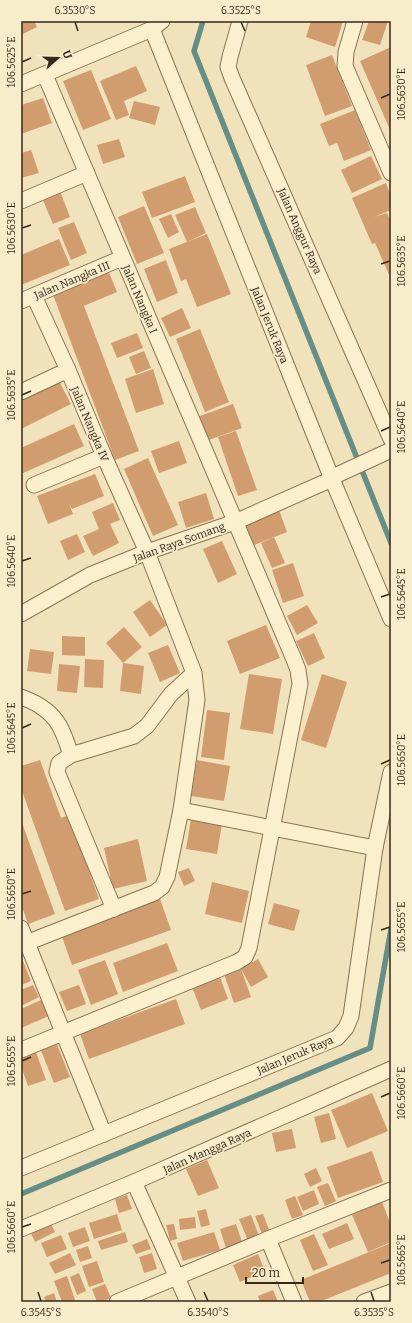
<svg xmlns="http://www.w3.org/2000/svg" width="412" height="1323" font-family="Bitter,serif">
  <style>
    .lines { fill: none; stroke-linecap: round; stroke-linejoin: round }
    .stream { stroke: #678e86; stroke-width: 5.5 }
    .building { fill: #d19c6e }
    .minor-casing { stroke: #887254; stroke-width: 17 }
    .minor { stroke: #fbf0ce; stroke-width: 15 }
    .ticks { fill: none; stroke: #36291a; stroke-width: 1.5 }
    .labels { text-anchor: middle; stroke-width: 3.5; stroke-linejoin: round; paint-order: stroke }
    .street-label { font-size: 11px; fill: #36291a; stroke: #f7edcb }
    .neatline { fill: none; stroke: #36291a; stroke-width: 1.5 }
    .ticks-label { font-size: 10px; text-anchor: middle; fill: #36291a }
  </style>
  <rect width="100%" height="100%" fill="#f0e3bb"/>
  <g class="lines">
    <g class="stream">
      <polyline points="203,21 194,51 391,543"/>
      <polyline points="21,1194 370,1048 391,929"/>
    </g>
  </g>
  <g class="building">
    <polygon points="21,21 34,21 37,27 21,35"/>
    <polygon points="311,21 343,21 335,47 306,37"/>
    <polygon points="369,21 388,21 380,45 362,40"/>
    <polygon points="391,47 391,132 360,61"/>
    <polygon points="332,55 352,106 325,116 306,65"/>
    <polygon points="136,66 147,91 124,101 129,115 116,120 100,81"/>
    <polygon points="91,70 111,119 83,130 63,81"/>
    <polygon points="43,98 52,123 21,134 21,105"/>
    <polygon points="134,101 160,107 155,125 129,118"/>
    <polygon points="355,110 371,150 344,161 337,143 329,146 320,124"/>
    <polygon points="119,139 125,157 103,164 97,145"/>
    <polygon points="31,150 39,173 21,178 21,153"/>
    <polygon points="371,156 382,179 352,193 341,170"/>
    <polygon points="185,176 195,202 152,218 142,192"/>
    <polygon points="386,183 391,196 391,210 374,217 387,213 391,223 391,279 375,243 372,244 352,198"/>
    <polygon points="58,186 70,217 53,224 40,193"/>
    <polygon points="144,206 164,253 137,264 118,217"/>
    <polygon points="195,207 206,233 187,242 175,215"/>
    <polygon points="171,214 179,232 168,238 159,219"/>
    <polygon points="74,222 87,253 71,260 58,228"/>
    <polygon points="207,234 231,294 197,307 186,279 181,281 169,249"/>
    <polygon points="59,239 70,265 21,285 21,255"/>
    <polygon points="166,260 178,293 157,302 144,269"/>
    <polygon points="108,270 117,292 79,308 84,306 139,451 115,460 52,292"/>
    <polygon points="182,308 191,328 170,337 161,318"/>
    <polygon points="200,329 229,402 205,412 176,339"/>
    <polygon points="137,333 143,348 117,358 111,343"/>
    <polygon points="144,351 151,368 136,374 129,357"/>
    <polygon points="153,369 164,404 136,413 125,379"/>
    <polygon points="58,379 71,404 21,429 21,397"/>
    <polygon points="233,404 242,428 206,441 197,417"/>
    <polygon points="74,424 84,446 21,474 21,448"/>
    <polygon points="236,431 257,490 238,496 218,437"/>
    <polygon points="179,441 187,463 159,473 151,451"/>
    <polygon points="148,458 178,525 153,536 124,469"/>
    <polygon points="95,474 104,496 72,509 69,503 73,514 48,524 37,496"/>
    <polygon points="206,493 214,519 186,528 178,502"/>
    <polygon points="113,503 120,520 110,524 119,543 93,556 83,536 99,529 92,512"/>
    <polygon points="279,510 287,532 254,545 245,523"/>
    <polygon points="77,534 85,552 68,560 60,541"/>
    <polygon points="274,537 285,563 272,568 261,543"/>
    <polygon points="222,541 237,574 218,583 203,549"/>
    <polygon points="293,563 304,596 283,603 272,570"/>
    <polygon points="150,600 167,625 150,637 133,612"/>
    <polygon points="307,605 318,623 297,635 287,616"/>
    <polygon points="266,625 280,658 240,674 227,641"/>
    <polygon points="124,627 142,647 123,663 144,666 141,694 120,691 123,663 106,643"/>
    <polygon points="314,633 325,658 308,666 296,641"/>
    <polygon points="62,636 85,637 85,656 62,655"/>
    <polygon points="168,645 180,673 160,682 148,653"/>
    <polygon points="30,649 54,652 51,674 27,671"/>
    <polygon points="85,659 104,660 103,688 84,687"/>
    <polygon points="59,664 80,666 77,693 57,691"/>
    <polygon points="249,674 282,679 273,734 240,729"/>
    <polygon points="322,674 347,682 326,748 301,740"/>
    <polygon points="207,710 230,713 224,760 201,757"/>
    <polygon points="40,760 61,818 69,815 99,899 65,911 21,788 21,766"/>
    <polygon points="197,760 230,766 224,801 191,796"/>
    <polygon points="192,813 223,818 217,854 186,849"/>
    <polygon points="21,820 55,914 28,924 21,904"/>
    <polygon points="138,839 147,881 113,889 104,848"/>
    <polygon points="189,868 195,881 184,886 178,872"/>
    <polygon points="212,882 249,891 242,923 205,914"/>
    <polygon points="160,899 171,930 72,965 61,934"/>
    <polygon points="274,903 300,910 294,931 268,924"/>
    <polygon points="167,943 178,971 123,992 113,963"/>
    <polygon points="258,959 268,977 251,987 241,969"/>
    <polygon points="105,960 118,994 91,1005 78,970"/>
    <polygon points="21,961 23,961 31,981 21,985"/>
    <polygon points="241,969 251,997 234,1003 224,974"/>
    <polygon points="220,977 228,999 201,1010 192,987"/>
    <polygon points="33,985 39,997 23,1005 21,1001 21,990"/>
    <polygon points="79,985 86,1004 67,1011 59,992"/>
    <polygon points="176,999 185,1024 89,1059 80,1034"/>
    <polygon points="41,1000 49,1016 21,1028 21,1009"/>
    <polygon points="56,1042 70,1077 54,1083 40,1048"/>
    <polygon points="36,1052 46,1080 28,1086 21,1066 21,1057"/>
    <polygon points="372,1093 388,1131 347,1148 331,1110"/>
    <polygon points="329,1113 336,1139 321,1143 314,1117"/>
    <polygon points="292,1129 296,1148 276,1152 272,1133"/>
    <polygon points="372,1151 383,1182 338,1198 327,1167"/>
    <polygon points="207,1160 219,1188 198,1196 186,1169"/>
    <polygon points="316,1168 322,1181 310,1187 304,1174"/>
    <polygon points="328,1183 336,1201 325,1206 317,1187"/>
    <polygon points="314,1190 319,1204 303,1211 297,1197"/>
    <polygon points="127,1195 132,1209 119,1213 115,1199"/>
    <polygon points="295,1196 303,1215 292,1219 285,1200"/>
    <polygon points="382,1202 391,1225 391,1242 368,1252 352,1215"/>
    <polygon points="206,1209 210,1225 201,1227 197,1211"/>
    <polygon points="117,1214 122,1230 94,1239 89,1223"/>
    <polygon points="263,1214 270,1232 262,1234 255,1216"/>
    <polygon points="251,1215 260,1238 249,1243 239,1219"/>
    <polygon points="195,1217 196,1228 180,1230 179,1219"/>
    <polygon points="347,1223 354,1239 329,1249 322,1234"/>
    <polygon points="51,1224 55,1232 35,1242 31,1233"/>
    <polygon points="174,1224 177,1239 170,1241 166,1225"/>
    <polygon points="236,1224 243,1245 227,1251 220,1229"/>
    <polygon points="85,1227 90,1241 73,1247 68,1233"/>
    <polygon points="125,1232 128,1242 101,1250 98,1241"/>
    <polygon points="214,1232 220,1250 183,1261 177,1243"/>
    <polygon points="314,1234 328,1265 313,1271 300,1240"/>
    <polygon points="61,1235 67,1249 47,1257 41,1243"/>
    <polygon points="147,1239 151,1249 136,1254 132,1245"/>
    <polygon points="391,1243 391,1273 319,1302 310,1302 301,1280"/>
    <polygon points="88,1246 92,1258 80,1262 76,1250"/>
    <polygon points="70,1253 76,1265 55,1274 49,1263"/>
    <polygon points="152,1253 157,1269 144,1273 139,1257"/>
    <polygon points="258,1254 265,1271 240,1282 233,1265"/>
    <polygon points="97,1261 104,1282 89,1287 82,1266"/>
    <polygon points="79,1273 86,1291 77,1295 70,1277"/>
    <polygon points="67,1276 75,1300 69,1302 62,1302 54,1281"/>
    <polygon points="105,1284 111,1298 101,1302 97,1302 92,1289"/>
    <polygon points="273,1290 278,1302 260,1302 258,1296"/>
    <polygon points="54,1293 57,1302 46,1302 44,1297"/>
  </g>
  <g class="lines">
    <g class="minor-casing">
      <g id="minor">
        <polyline points="240,21 230,57 228,67 232,78 391,439"/>
        <polyline points="355,21 346,52 345,66 391,173"/>
        <polyline points="152,29 332,479 391,619"/>
        <polyline points="21,84 152,29 162,21"/>
        <polyline points="21,201 87,173"/>
        <polyline points="21,301 122,258"/>
        <polyline points="21,392 68,370"/>
        <polyline points="34,485 104,456"/>
        <polyline points="21,614 90,575 147,552 235,522 332,479 339,474 391,450"/>
        <path d="M21 697C38 703 55 714 62 731 66 739 68 747 71 755"/>
        <polyline points="181,810 375,848"/>
        <polyline points="114,909 57,772 59,763 71,755 134,736 147,726 171,694 194,673"/>
        <polyline points="21,928 104,1134"/>
        <polyline points="21,945 154,893 162,887 167,877 181,810 197,700 194,673 147,552 104,456 68,370 34,296"/>
        <polyline points="21,1050 237,962 245,957 249,948 300,684 298,670 293,657 45,75"/>
        <polyline points="21,1168 337,1038 346,1028 351,1016 375,848 391,772"/>
        <polyline points="134,1182 188,1302"/>
        <polyline points="21,1229 134,1182 391,1069"/>
        <polyline points="268,1239 294,1302"/>
        <polyline points="117,1302 268,1239 391,1190"/>
        <polyline points="364,1302 391,1292"/>
      </g>
    </g>
    <use href="#minor" class="minor"/>
  </g>
  <path class="ticks" d="M75 22 78 31M241 22 245 31M22 62 31 58M381 98 390 94M22 228 31 225M381 264 390 261M22 395 31 391M381 431 390 427M22 561 31 558M381 597 390 594M22 728 31 724M381 764 390 760M22 894 31 891M381 930 390 927M22 1061 31 1057M381 1097 390 1093M22 1227 31 1224M381 1263 390 1260M38 1292 41 1301M204 1292 208 1301M371 1292 374 1301"/>
  <g class="labels">
    <g class="street-label">
      <text transform="translate(300 231) rotate(66)" y="4">Jalan Anggur Raya</text>
      <text transform="translate(72 280) rotate(-23)" y="4">Jalan Nangka III</text>
      <text transform="translate(140 299) rotate(67)" y="4">Jalan Nangka I</text>
      <text transform="translate(270 325) rotate(68)" y="4">Jalan Jeruk Raya</text>
      <text transform="translate(90 424) rotate(67)" y="4">Jalan Nangka IV</text>
      <text transform="translate(179 542) rotate(-20)" y="4">Jalan Raya Somang</text>
      <text transform="translate(295 1055) rotate(-23)" y="4">Jalan Jeruk Raya</text>
      <text transform="translate(207 1151) rotate(-24)" y="4">Jalan Mangga Raya</text>
    </g>
  </g>
  <rect width="412" height="1323" fill="none" stroke="#f7edcb" stroke-width="44"/>
  <g transform="translate(58 58) rotate(70)" stroke="#f7edcb" stroke-width="3" paint-order="stroke">
  <path d="M0-3L7 15L0 10L-7 15Z" fill="#36291a"/>
  <text y="-6" font-size="11" font-weight="bold" text-anchor="middle" fill="#36291a">U</text>
  </g>
  <path d="M246 1277v6h57v-6" fill="none" stroke="#36291a" stroke-width="2"/>
  <text x="252" y="1277" font-size="12" fill="#36291a" stroke="#f7edcb" stroke-width="3" paint-order="stroke">20 m</text>
  <rect x="22" y="22" width="368" height="1279" class="neatline"/>
  <g class="ticks-label">
    <text x="75" y="14">6.3530°S</text>
    <text x="241" y="14">6.3525°S</text>
    <text transform="translate(11 62) rotate(-90)" y="4">106.5625°E</text>
    <text transform="translate(401 94) rotate(-90)" y="4">106.5630°E</text>
    <text transform="translate(11 228) rotate(-90)" y="4">106.5630°E</text>
    <text transform="translate(401 261) rotate(-90)" y="4">106.5635°E</text>
    <text transform="translate(11 395) rotate(-90)" y="4">106.5635°E</text>
    <text transform="translate(401 427) rotate(-90)" y="4">106.5640°E</text>
    <text transform="translate(11 561) rotate(-90)" y="4">106.5640°E</text>
    <text transform="translate(401 594) rotate(-90)" y="4">106.5645°E</text>
    <text transform="translate(11 728) rotate(-90)" y="4">106.5645°E</text>
    <text transform="translate(401 760) rotate(-90)" y="4">106.5650°E</text>
    <text transform="translate(11 894) rotate(-90)" y="4">106.5650°E</text>
    <text transform="translate(401 927) rotate(-90)" y="4">106.5655°E</text>
    <text transform="translate(11 1061) rotate(-90)" y="4">106.5655°E</text>
    <text transform="translate(401 1093) rotate(-90)" y="4">106.5660°E</text>
    <text transform="translate(11 1227) rotate(-90)" y="4">106.5660°E</text>
    <text transform="translate(401 1260) rotate(-90)" y="4">106.5665°E</text>
    <text x="41" y="1316">6.3545°S</text>
    <text x="208" y="1316">6.3540°S</text>
    <text x="374" y="1316">6.3535°S</text>
  </g>
</svg>
